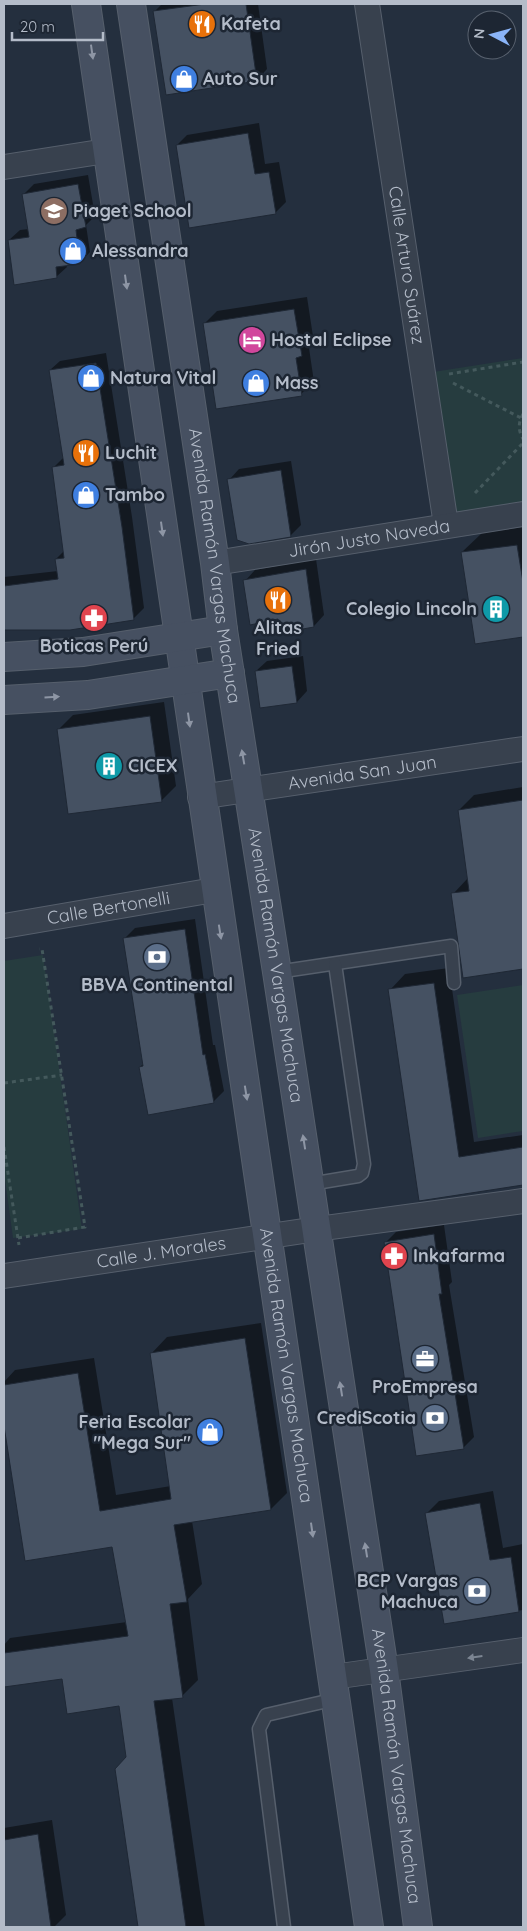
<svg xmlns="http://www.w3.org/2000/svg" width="527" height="1931" font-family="Quicksand,sans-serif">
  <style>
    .green { fill: #263c3f }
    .shadow { fill: #0007 }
    .building { fill: #455162; stroke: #1f2835 }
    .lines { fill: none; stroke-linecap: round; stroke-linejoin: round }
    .lane-casing { stroke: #565f6c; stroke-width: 15 }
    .street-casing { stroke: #565f6c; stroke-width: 26 }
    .secondary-casing { stroke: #565f6c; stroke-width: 30 }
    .path { stroke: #44595c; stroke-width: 3; stroke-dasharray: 4 4; stroke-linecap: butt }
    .lane { stroke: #38414e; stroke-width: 12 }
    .street { stroke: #38414e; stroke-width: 24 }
    .secondary { stroke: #465061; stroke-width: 28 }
    .oneway { fill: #8e96a5 }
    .oneway2 { fill: #7c8592 }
    .labels { text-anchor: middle; stroke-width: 5; stroke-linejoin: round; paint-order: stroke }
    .poi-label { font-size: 18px; font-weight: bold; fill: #b4bcc9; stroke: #1d2633; text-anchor: start }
    .street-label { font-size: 18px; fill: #b4bcc9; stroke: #1d2633 }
  </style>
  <rect width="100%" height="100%" fill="#242f3e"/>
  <g class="green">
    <polygon points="523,358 523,503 455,514 433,372"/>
    <polygon points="43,955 82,1229 13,1238 4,1172 4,961"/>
    <polygon points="523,985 523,1131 478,1138 457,995"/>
  </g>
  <g class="shadow">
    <polygon points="162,4 258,4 267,69 257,80 167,93 155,11"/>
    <polygon points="259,123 265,164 279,162 286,202 275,213 177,145 187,135"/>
    <polygon points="88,175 95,216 86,225 90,252 80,263 66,265 67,267 56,277 9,240 20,230 29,229 24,194 34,184"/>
    <polygon points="307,297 314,343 309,348 314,382 301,394 204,324 217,311"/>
    <polygon points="106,353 132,517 144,608 134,618 64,629 4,629 4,577 58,571 56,559 64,551 53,468 64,457 50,370 60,361"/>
    <polygon points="291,461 301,525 290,536 229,480 239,469"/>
    <polygon points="523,527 523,636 476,642 462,552 482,533"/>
    <polygon points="316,559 324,615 314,626 279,617 245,581 255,570"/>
    <polygon points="303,656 307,691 297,702 256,671 267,661"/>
    <polygon points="164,702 176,786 161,801 58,730 73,715"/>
    <polygon points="523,787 523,968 464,977 453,894 468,878 459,810 474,795"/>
    <polygon points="195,919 213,1045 215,1045 224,1091 213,1102 140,1067 143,1064 125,938 135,928"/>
    <polygon points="449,968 474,1142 523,1135 523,1184 420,1200 390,990 405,974"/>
    <polygon points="444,1225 452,1282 449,1285 474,1437 463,1448 386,1242 396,1232"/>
    <polygon points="261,1323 287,1493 271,1509 192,1521 202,1584 188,1599 198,1680 182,1696 172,1698 205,1927 140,1927 116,1769 127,1758 120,1705 63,1678 4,1686 4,1645 10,1638 127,1622 113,1545 26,1559 4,1418 4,1382 15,1370 94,1358 116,1495 171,1486 151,1354 167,1337"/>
    <polygon points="493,1491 503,1548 523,1544 523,1610 445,1622 426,1514 439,1501"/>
    <polygon points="52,1820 66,1915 54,1927 4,1927 4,1828"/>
  </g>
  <g class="building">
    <polygon points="205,4 246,4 257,81 166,95 153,11"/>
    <polygon points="248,133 255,174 269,172 276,214 189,228 176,145"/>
    <polygon points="78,184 86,227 76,230 80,264 56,267 57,278 14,285 8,240 29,237 22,194"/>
    <polygon points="294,309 302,356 296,358 302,396 216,409 203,323"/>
    <polygon points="96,363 122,527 134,620 70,630 4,630 4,586 58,579 55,559 64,558 52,467 64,465 49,370"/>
    <polygon points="281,470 291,537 249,544 237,540 227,479"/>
    <polygon points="517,545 523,582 523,637 475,644 461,552"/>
    <polygon points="306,569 314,627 280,633 278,619 250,625 243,580"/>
    <polygon points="292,666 297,703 260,708 255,671"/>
    <polygon points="150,716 162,802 68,814 57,729"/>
    <polygon points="523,800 523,969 463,978 451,893 469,891 458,810"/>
    <polygon points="185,929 203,1055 205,1054 214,1103 148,1115 139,1067 143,1066 123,938"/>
    <polygon points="434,983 459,1157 523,1147 523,1185 419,1201 388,989"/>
    <polygon points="434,1234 442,1294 439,1294 464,1449 416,1456 384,1242"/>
    <polygon points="245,1338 271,1510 174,1525 187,1602 170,1604 183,1698 154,1701 186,1927 138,1927 115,1769 126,1757 119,1706 67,1714 62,1679 4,1687 4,1653 128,1636 112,1547 25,1561 4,1426 4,1385 78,1373 100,1511 171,1499 150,1353"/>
    <polygon points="480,1503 490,1560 511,1557 519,1612 444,1624 425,1513"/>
    <polygon points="38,1834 51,1927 4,1927 4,1840"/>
  </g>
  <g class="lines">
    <g class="lane-casing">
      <g id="lane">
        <polyline points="277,972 451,946 454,983"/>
        <polyline points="310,1184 358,1176 362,1173 364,1164 335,964"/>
        <polyline points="284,1927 259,1729 266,1715 336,1699"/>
      </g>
    </g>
    <g class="street-casing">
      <g id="street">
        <path id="s1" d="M367 4 446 525"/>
        <polyline points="4,167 106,151"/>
        <path id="s2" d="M215 563 523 514"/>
        <path id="s3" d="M200 797 523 749"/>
        <path id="s4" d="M4 926 214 890"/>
        <path id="s5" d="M4 1276 317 1229 523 1201"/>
        <polyline points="333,1677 523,1650"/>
      </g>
    </g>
    <g class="secondary-casing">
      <g id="secondary">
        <path id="s6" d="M86 4C175 646 277 1286 369 1927"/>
        <path id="s7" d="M131 4 215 563 223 630 277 972 384 1670 418 1927"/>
        <polyline points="4,657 83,652 223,630"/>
        <polyline points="4,700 88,695 230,673"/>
      </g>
    </g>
    <g class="path">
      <polyline points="449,374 523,362"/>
      <polyline points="453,383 521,418"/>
      <path d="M523 414C518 423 518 430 523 439"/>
      <polyline points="475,493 523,443"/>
      <polyline points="4,1083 62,1075"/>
      <polyline points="4,1147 19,1245"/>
      <polyline points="18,1238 85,1227 42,949 39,949"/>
    </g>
    <use href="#lane" class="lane"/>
    <use href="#street" class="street"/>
    <use href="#secondary" class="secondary"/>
  </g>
  <defs><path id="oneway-solid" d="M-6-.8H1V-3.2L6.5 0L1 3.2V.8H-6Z" transform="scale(1.25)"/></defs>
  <g class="oneway">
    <use href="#oneway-solid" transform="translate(92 52) rotate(82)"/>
    <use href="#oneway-solid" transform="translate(126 282) rotate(82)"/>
    <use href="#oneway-solid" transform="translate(162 529) rotate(82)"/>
    <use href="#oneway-solid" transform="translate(52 697) rotate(-3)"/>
    <use href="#oneway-solid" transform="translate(189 720) rotate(82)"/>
    <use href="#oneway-solid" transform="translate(243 757) rotate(-100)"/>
    <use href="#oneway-solid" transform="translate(220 932) rotate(81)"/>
    <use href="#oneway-solid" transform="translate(246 1093) rotate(81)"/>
    <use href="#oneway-solid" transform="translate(304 1142) rotate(-99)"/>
    <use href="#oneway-solid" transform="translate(341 1389) rotate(-99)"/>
    <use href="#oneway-solid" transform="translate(312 1530) rotate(82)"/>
    <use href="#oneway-solid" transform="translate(366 1550) rotate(-99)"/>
  </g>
  <use class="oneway2" href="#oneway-solid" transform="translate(475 1657) rotate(172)"/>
  <defs>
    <g id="restaurant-disc" transform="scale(1.4375)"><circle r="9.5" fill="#e8710a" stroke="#1d2633"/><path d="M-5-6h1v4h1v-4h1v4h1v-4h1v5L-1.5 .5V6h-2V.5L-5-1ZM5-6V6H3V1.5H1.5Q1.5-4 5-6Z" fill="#fff"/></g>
    <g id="shop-disc" transform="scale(1.4375)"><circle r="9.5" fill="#3f7fe0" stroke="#1d2633"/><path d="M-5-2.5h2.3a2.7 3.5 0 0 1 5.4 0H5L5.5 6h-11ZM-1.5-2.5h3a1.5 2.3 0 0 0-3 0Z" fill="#fff"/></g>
    <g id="school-disc" transform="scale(1.4375)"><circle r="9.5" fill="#8d6e63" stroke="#1d2633"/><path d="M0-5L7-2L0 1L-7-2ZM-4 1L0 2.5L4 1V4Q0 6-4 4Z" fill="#fff"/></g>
    <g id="hotel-disc" transform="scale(1.4375)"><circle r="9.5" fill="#d1479c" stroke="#1d2633"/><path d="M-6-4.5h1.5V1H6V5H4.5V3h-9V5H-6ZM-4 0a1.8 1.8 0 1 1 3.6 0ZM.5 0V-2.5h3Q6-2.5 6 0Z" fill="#fff"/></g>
    <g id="building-disc" transform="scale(1.4375)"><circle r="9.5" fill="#0f9aa8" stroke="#1d2633"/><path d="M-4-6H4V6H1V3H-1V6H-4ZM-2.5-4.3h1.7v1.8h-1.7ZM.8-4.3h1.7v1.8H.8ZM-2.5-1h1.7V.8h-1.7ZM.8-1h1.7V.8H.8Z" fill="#fff"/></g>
    <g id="pharmacy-disc" transform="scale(1.4375)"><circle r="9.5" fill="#e0444e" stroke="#1d2633"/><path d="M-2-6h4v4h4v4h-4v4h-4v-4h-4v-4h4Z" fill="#fff"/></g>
    <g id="bank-disc" transform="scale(1.4375)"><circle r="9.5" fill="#5c6f8a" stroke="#1d2633"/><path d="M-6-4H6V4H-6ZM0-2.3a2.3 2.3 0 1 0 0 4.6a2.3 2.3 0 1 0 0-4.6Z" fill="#fff"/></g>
    <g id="office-disc" transform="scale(1.4375)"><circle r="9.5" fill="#5c6f8a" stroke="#1d2633"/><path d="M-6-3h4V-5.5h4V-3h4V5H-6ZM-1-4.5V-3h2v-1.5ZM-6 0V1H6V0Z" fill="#fff"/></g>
  </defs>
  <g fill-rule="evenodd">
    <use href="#restaurant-disc" x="202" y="24"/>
    <use href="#shop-disc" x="184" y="79"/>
    <use href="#school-disc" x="54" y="211"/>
    <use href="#shop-disc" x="73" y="251"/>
    <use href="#hotel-disc" x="252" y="340"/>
    <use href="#shop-disc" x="91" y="378"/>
    <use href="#shop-disc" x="256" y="383"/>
    <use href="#restaurant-disc" x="86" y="453"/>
    <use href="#shop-disc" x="86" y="495"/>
    <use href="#restaurant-disc" x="278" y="600"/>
    <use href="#building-disc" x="496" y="609"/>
    <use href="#pharmacy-disc" x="94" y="618"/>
    <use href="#building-disc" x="109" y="766"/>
    <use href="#bank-disc" x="157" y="957"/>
    <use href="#pharmacy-disc" x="394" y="1256"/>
    <use href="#office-disc" x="425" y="1359"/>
    <use href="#bank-disc" x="435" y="1418"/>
    <use href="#shop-disc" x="210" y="1432"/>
    <use href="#bank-disc" x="477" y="1591"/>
  </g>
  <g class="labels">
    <g class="poi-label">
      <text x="221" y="30">Kafeta</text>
      <text x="203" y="85">Auto Sur</text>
      <text x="73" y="217">Piaget School</text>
      <text x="92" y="257">Alessandra</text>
      <text x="271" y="346">Hostal Eclipse</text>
      <text x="110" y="384">Natura Vital</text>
      <text x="275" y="389">Mass</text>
      <text x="105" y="459">Luchit</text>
      <text x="105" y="501">Tambo</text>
      <text x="477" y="615" text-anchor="end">Colegio Lincoln</text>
      <text x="278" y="634" text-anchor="middle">Alitas<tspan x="278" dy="21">Fried</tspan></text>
      <text x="94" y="652" text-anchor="middle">Boticas Perú</text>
      <text x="128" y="772">CICEX</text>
      <text x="157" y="991" text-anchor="middle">BBVA Continental</text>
      <text x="413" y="1262">Inkafarma</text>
      <text x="425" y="1393" text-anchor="middle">ProEmpresa</text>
      <text x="416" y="1424" text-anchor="end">CrediScotia</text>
      <text x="191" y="1428" text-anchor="end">Feria Escolar<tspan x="191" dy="21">"Mega Sur"</tspan></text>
      <text x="458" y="1587" text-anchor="end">BCP Vargas<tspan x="458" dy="21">Machuca</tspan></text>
    </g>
    <g class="street-label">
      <text dy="6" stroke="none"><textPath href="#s1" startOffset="264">Calle Arturo Suárez</textPath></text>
      <text dy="6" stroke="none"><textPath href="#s2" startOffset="156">Jirón Justo Naveda</textPath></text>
      <text dy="6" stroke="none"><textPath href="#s7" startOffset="568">Avenida Ramón Vargas Machuca</textPath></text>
      <text dy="6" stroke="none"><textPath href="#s3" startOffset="164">Avenida San Juan</textPath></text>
      <text dy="6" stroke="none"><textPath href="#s4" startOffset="106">Calle Bertonelli</textPath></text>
      <text dy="6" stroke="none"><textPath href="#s7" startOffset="972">Avenida Ramón Vargas Machuca</textPath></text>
      <text dy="6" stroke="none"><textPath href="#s5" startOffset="159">Calle J. Morales</textPath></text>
      <text dy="6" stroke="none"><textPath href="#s6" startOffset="1376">Avenida Ramón Vargas Machuca</textPath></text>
      <text dy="6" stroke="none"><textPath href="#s7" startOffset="1782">Avenida Ramón Vargas Machuca</textPath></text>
    </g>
  </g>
  <rect width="527" height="1931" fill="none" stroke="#b4bcc9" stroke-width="10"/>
  <g transform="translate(492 35) rotate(276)"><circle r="24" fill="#1d2633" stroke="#59626f"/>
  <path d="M0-4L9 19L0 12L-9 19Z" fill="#8ab4f8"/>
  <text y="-8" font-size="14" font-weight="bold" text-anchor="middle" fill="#b4bcc9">N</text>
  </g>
  <path d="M12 32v8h91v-8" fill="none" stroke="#b4bcc9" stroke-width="2.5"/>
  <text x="20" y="32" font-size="15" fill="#b4bcc9" stroke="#1d2633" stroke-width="4" paint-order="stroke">20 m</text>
</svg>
